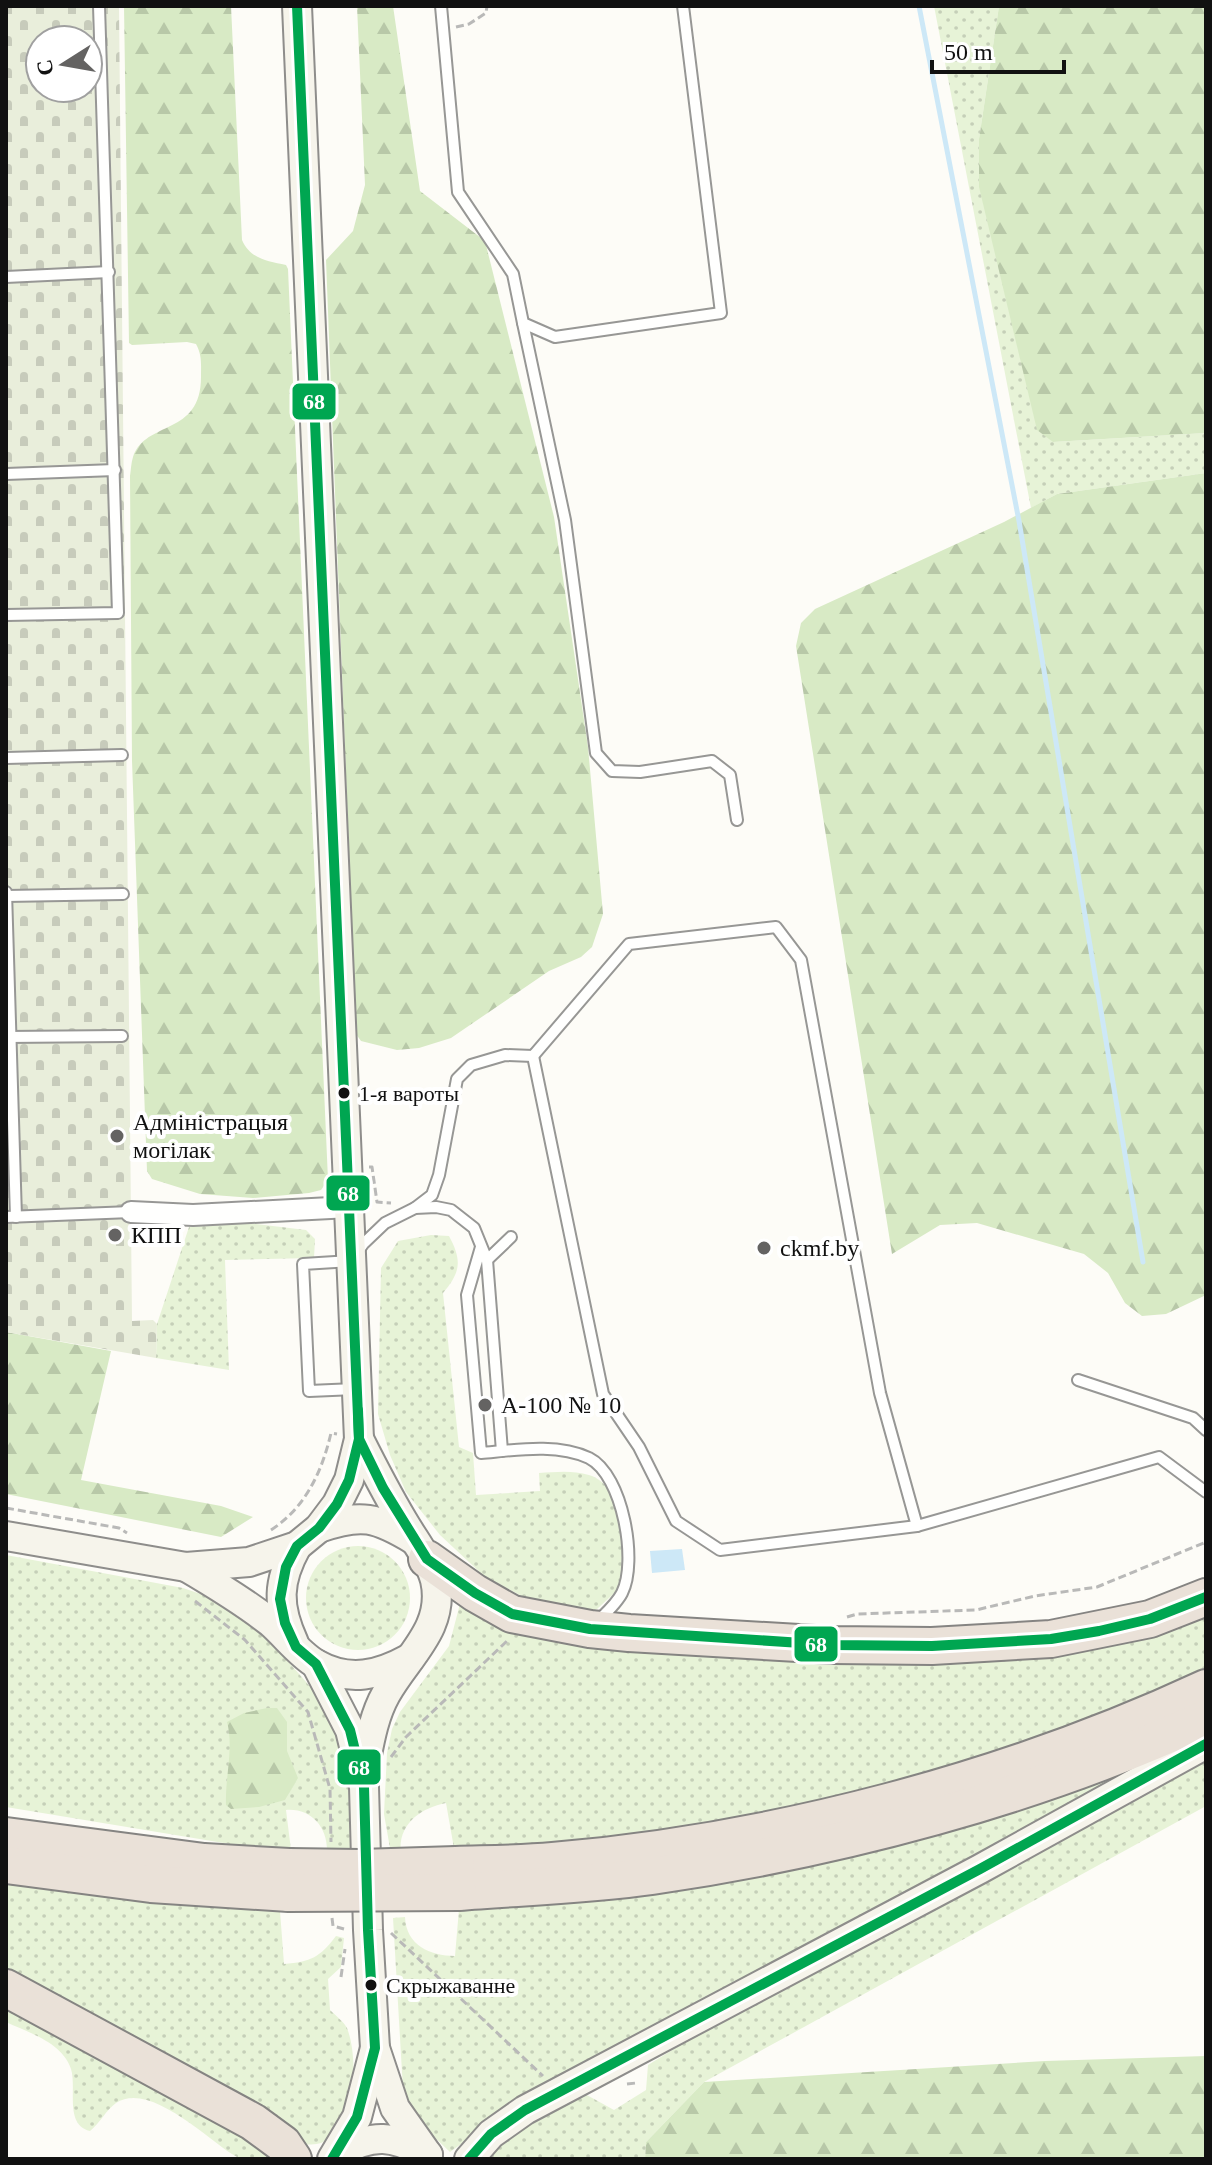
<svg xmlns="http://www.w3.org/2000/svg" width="1212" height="2165" font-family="'Times New Roman',serif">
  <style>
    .green { fill: url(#green-dots) }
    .forest { fill: url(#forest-firs) }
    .cemetery { fill: url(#cemetery-stones); fill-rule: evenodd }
    .water { fill: #cde8f7 }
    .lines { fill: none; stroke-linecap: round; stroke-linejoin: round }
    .stream { stroke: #cde8f7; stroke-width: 5 }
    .lane-casing { stroke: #979795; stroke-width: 14 }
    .street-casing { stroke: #979795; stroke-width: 24 }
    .secondary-casing { stroke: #8e8d8b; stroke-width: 32 }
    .highway-casing { stroke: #858482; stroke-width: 40 }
    .path { stroke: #b9b9b8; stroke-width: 3; stroke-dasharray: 8 4; stroke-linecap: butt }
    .lane { stroke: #fffffe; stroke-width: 10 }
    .street { stroke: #fffffe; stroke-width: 20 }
    .secondary { stroke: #f6f4eb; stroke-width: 28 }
    .highway { stroke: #eae1d8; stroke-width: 36 }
    .highway-bridge-casing { stroke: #858482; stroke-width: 40; stroke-linecap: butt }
    .highway-bridge { stroke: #eae1d8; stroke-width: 36 }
    .bus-1-casing { stroke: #fff; stroke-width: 16 }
    .bus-1 { stroke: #00a651; stroke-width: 10 }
    .bus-dot { fill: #111; stroke: #fff; stroke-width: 3 }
    .poi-dot { fill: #646362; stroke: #fff; stroke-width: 3 }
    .labels { text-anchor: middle; stroke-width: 8; stroke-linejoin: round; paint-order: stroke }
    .bus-label { font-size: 22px; fill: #111; stroke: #fff; text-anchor: start }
    .poi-label { font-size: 24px; fill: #111; stroke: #fff; text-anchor: start }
    .line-badge { stroke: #fff; stroke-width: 3 }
    .badge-label { font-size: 22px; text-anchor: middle; font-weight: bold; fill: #fff }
  </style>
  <defs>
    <pattern id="green-dots" width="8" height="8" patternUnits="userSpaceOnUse" patternTransform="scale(2)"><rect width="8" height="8" fill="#e7f3d7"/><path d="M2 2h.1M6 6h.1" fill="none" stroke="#c5cfb8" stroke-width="1.8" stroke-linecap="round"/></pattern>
    <pattern id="forest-firs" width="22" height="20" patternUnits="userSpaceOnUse" patternTransform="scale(2)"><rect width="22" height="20" fill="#d8eac5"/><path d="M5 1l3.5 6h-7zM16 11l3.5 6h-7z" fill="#b8c8a8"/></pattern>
    <pattern id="cemetery-stones" width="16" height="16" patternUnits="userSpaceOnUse" patternTransform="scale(2)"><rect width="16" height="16" fill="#e9eedb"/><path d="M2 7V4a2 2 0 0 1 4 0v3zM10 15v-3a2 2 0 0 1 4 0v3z" fill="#c7cbbb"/></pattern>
  </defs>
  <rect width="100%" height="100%" fill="#fdfcf7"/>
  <g class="green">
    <polygon points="934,6 999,6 979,139 1053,442 1206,433 1206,473 1057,494 1031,508"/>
    <polygon points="247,1223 306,1230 315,1239 314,1258 225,1260 229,1370 156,1358 157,1324 189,1227"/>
    <path d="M431 1235 449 1236C462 1260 461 1272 443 1293L459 1447 473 1453 476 1495 540 1491 539 1473C556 1472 572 1470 589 1475 628 1487 622 1555 621 1587L597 1609 561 1617 484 1576 440 1535 406 1492 390 1455 378 1414 381 1268 398 1241Z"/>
    <circle cx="358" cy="1598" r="52"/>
    <path d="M6 1555 183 1588 233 1605 264 1634 328 1707 349 1775 351 1850H327C327 1826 310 1808 286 1810L291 1850 254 1848 6 1807Z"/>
    <path d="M462 1596 532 1633 668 1654 886 1659 1206 1611V1677L1135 1710 855 1796 655 1835 455 1854 446 1803C420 1808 397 1825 401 1854H391L384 1814 387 1753 392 1729 400 1712 449 1646Z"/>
    <path d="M1183 1743 505 2112 450 2152 411 2115 403 2089 393 1918 405 1917C406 1945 430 1956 455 1956L459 1909Z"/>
    <path d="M1206 1754V1806L704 2082 646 2142 645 2159H488C509 2133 554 2108 585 2094L614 2110 646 2090 648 2065 774 1987Z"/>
    <path d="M6 1884 167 1904 280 1911 284 1964C311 1962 320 1957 336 1936L344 1938 341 1967 328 1979 330 2010C335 2015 344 2022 347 2028 359 2059 356 2125 323 2142 318 2145 310 2144 304 2145L6 1978Z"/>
    <path d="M6 2000 67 2033 281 2159C268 2159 248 2163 237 2157 210 2142 150 2080 116 2103 106 2110 100 2123 90 2131 64 2125 77 2088 71 2069 62 2042 29 2033 6 2022Z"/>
  </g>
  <g class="forest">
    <path d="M124 6H231L242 240C250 259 268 261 286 265L288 269 328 1180 321 1190 309 1193 253 1198 200 1194 152 1179 147 1171 132 761 130 476C131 470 131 463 133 457 146 419 202 437 201 375 201 363 202 355 196 344L187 342 132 345 129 343Z"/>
    <polygon points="357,6 393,6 420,191 485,241 554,517 588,747 603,914 592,947 581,957 549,971 451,1038 419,1048 397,1050 361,1041 356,1034 326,260 353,231 365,185"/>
    <polygon points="999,6 1206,6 1206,433 1053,442 1037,430 979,187 979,139"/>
    <polygon points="1206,473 1206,1295 1166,1314 1142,1316 1125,1303 1108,1273 1084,1254 977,1223 940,1225 892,1254 796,646 801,623 815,609 1004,522 1057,494"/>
    <polygon points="6,1332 111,1351 81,1480 221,1506 253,1517 221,1537 6,1494"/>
    <path d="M267 1708H277L287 1722V1751L298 1778 285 1800 259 1807 231 1809 226 1805C225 1776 234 1748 227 1722L244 1713Z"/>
    <polygon points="1206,2056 1206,2159 645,2159 646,2142 704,2082 1045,2061"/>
  </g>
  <path class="cemetery" d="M6 6H119L132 1321 153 1320 157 1324 156 1358 6 1332ZM40 40H88V88H40Z"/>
  <polygon class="water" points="682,1549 685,1570 652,1573 650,1551"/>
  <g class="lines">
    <polyline class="stream" points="919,6 1019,521 1143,1262"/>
    <g class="lane-casing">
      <g id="lane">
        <polyline points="441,6 458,192 513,274 523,323 555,337 721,313 683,6"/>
        <polyline points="6,277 109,272"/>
        <polyline points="523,323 565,520 596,753 612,771 640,772 712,761 730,775 737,820"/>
        <polyline points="6,474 115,470"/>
        <polyline points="6,615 118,613 99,6"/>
        <polyline points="6,758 122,755"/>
        <polyline points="6,892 16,1217"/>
        <polyline points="6,896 123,894"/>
        <polyline points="6,1037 122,1036"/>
        <polyline points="533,1056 603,1394 639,1447 676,1521 720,1550 917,1526 1159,1457 1206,1492"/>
        <polyline points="415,1208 432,1195 439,1175 457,1079 471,1065 505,1055 533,1056 629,944 776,927 801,960 880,1393 917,1526"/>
        <polyline points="6,1217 131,1212"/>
        <path d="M481 1247 467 1295 481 1453C515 1450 557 1443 589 1458 623 1475 638 1562 622 1593 617 1603 606 1613 598 1621"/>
        <polyline points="487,1260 511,1237"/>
        <polyline points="1078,1380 1193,1418 1206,1430"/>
        <polyline points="355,1389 309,1391 303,1264 351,1261 363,1244 385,1223 415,1208 436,1207 451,1210 474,1228 487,1260 502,1451"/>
      </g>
    </g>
    <g class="street-casing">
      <polyline id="street" points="131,1212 193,1215 350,1207"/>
    </g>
    <g class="secondary-casing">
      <g id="secondary">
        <path d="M359 1439C373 1467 387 1494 403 1521 414 1540 429 1558 435 1580 446 1628 407 1656 386 1694 373 1717 369 1745 364 1770"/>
        <path d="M319 1528C362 1513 376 1517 414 1540"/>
        <polyline points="6,1536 186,1567 249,1562 297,1546 319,1528 337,1504 349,1480 359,1439 297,6"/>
        <path d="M186 1567C215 1584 243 1601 270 1622 285 1635 299 1654 316 1664 350 1683 379 1675 410 1658"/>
        <path d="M294 1643C277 1606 277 1582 297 1546"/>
        <polyline points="316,1664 350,1730 364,1787 368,1930 375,2048 395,2108 428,2155"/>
        <path d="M338 2153C373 2133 393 2135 428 2155"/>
        <polyline points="332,2159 357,2117 375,2048"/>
        <polyline points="469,2159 491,2134 525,2110 980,1869 1206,1744"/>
      </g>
    </g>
    <g class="highway-casing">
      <g id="highway">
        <polyline points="427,1559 475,1593 512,1614 590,1629 629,1633 832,1645 932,1646 1051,1639 1150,1619 1206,1597"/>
        <polyline points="6,1836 204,1862 289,1867"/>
        <polyline points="6,1865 151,1884 289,1893"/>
        <path d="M456 1865C488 1864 521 1864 553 1861 773 1842 1006 1781 1206 1688"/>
        <path d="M458 1892C522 1887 588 1885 652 1876 837 1849 1036 1797 1206 1718"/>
        <polyline points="6,1988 253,2122 283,2144 293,2159"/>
      </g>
    </g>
    <g class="path">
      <polyline points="456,27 469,24 486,13 487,6"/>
      <polyline points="369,1167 372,1167 377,1202 391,1203"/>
      <polyline points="6,1508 119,1528 127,1533"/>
      <path d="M271 1530C305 1508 322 1472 331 1433L337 1434"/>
      <polyline points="195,1601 245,1640 308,1712 330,1789 331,1842"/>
      <polyline points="847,1617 857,1614 976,1610 1035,1596 1097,1587 1206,1542"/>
      <polyline points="391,1757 406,1737 507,1641"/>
      <polyline points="332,1918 333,1926 344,1929"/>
      <polyline points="391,1933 543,2076"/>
      <polyline points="341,1977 345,1949"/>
      <polyline points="627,2084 636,2083"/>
    </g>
    <use href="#lane" class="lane"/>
    <use href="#street" class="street"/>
    <use href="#secondary" class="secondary"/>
    <use href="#highway" class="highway"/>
    <g class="highway-bridge-casing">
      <g id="highway-bridge">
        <polyline points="289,1867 360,1868 456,1865"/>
        <polyline points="289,1893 458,1892"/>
      </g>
    </g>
    <use href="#highway-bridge" class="highway-bridge"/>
    <g class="bus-1-casing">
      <g id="bus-1">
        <polyline points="297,6 359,1439 383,1488 427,1559 475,1593 512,1614 590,1629 832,1645 932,1646 1051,1639 1099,1631 1150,1619 1206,1597"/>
        <polyline points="332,2159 357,2117 375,2048 368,1930 364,1787 350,1730 316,1664 296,1647 285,1623 280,1599 286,1567 297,1546 319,1528 337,1504 349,1480 359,1439 358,1410"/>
        <polyline points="469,2159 491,2134 525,2110 980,1869 1206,1744"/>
      </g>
    </g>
    <use href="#bus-1" class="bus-1"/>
  </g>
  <g class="bus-dot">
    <circle cx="344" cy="1093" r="7"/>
    <circle cx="371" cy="1985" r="7"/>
  </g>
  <g class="poi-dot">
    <circle cx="117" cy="1136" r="8"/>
    <circle cx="115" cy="1235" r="8"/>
    <circle cx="764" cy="1248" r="8"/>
    <circle cx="485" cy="1405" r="8"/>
  </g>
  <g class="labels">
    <g class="bus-label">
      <text x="359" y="1101">1-я вароты</text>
      <text x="386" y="1993">Скрыжаванне</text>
    </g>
    <g class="poi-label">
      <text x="133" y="1130">Адміністрацыя<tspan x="133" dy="28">могілак</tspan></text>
      <text x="131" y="1243">КПП</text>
      <text x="780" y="1256">ckmf.by</text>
      <text x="501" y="1413">А-100 № 10</text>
    </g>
  </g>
  <g class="line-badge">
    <rect x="291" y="382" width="46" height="39" rx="8" fill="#00a651"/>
    <rect x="325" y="1174" width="46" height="38" rx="8" fill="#00a651"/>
    <rect x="793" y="1625" width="46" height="38" rx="8" fill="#00a651"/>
    <rect x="336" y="1748" width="46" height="38" rx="8" fill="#00a651"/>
  </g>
  <g class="badge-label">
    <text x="314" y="409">68</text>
    <text x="348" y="1201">68</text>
    <text x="816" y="1652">68</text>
    <text x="359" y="1775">68</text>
  </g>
  <rect width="1212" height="2165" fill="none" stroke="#111111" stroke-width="16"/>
  <g transform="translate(64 64) rotate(259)"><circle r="38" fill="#ffffff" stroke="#a0a0a0" stroke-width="2"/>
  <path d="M0-6L14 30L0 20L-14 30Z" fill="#646362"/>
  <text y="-12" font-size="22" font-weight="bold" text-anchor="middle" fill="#111111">С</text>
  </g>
  <path d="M932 60v12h132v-12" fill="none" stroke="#111111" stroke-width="4"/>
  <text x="944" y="60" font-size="24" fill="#111111" stroke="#ffffff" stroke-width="6" paint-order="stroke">50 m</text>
</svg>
